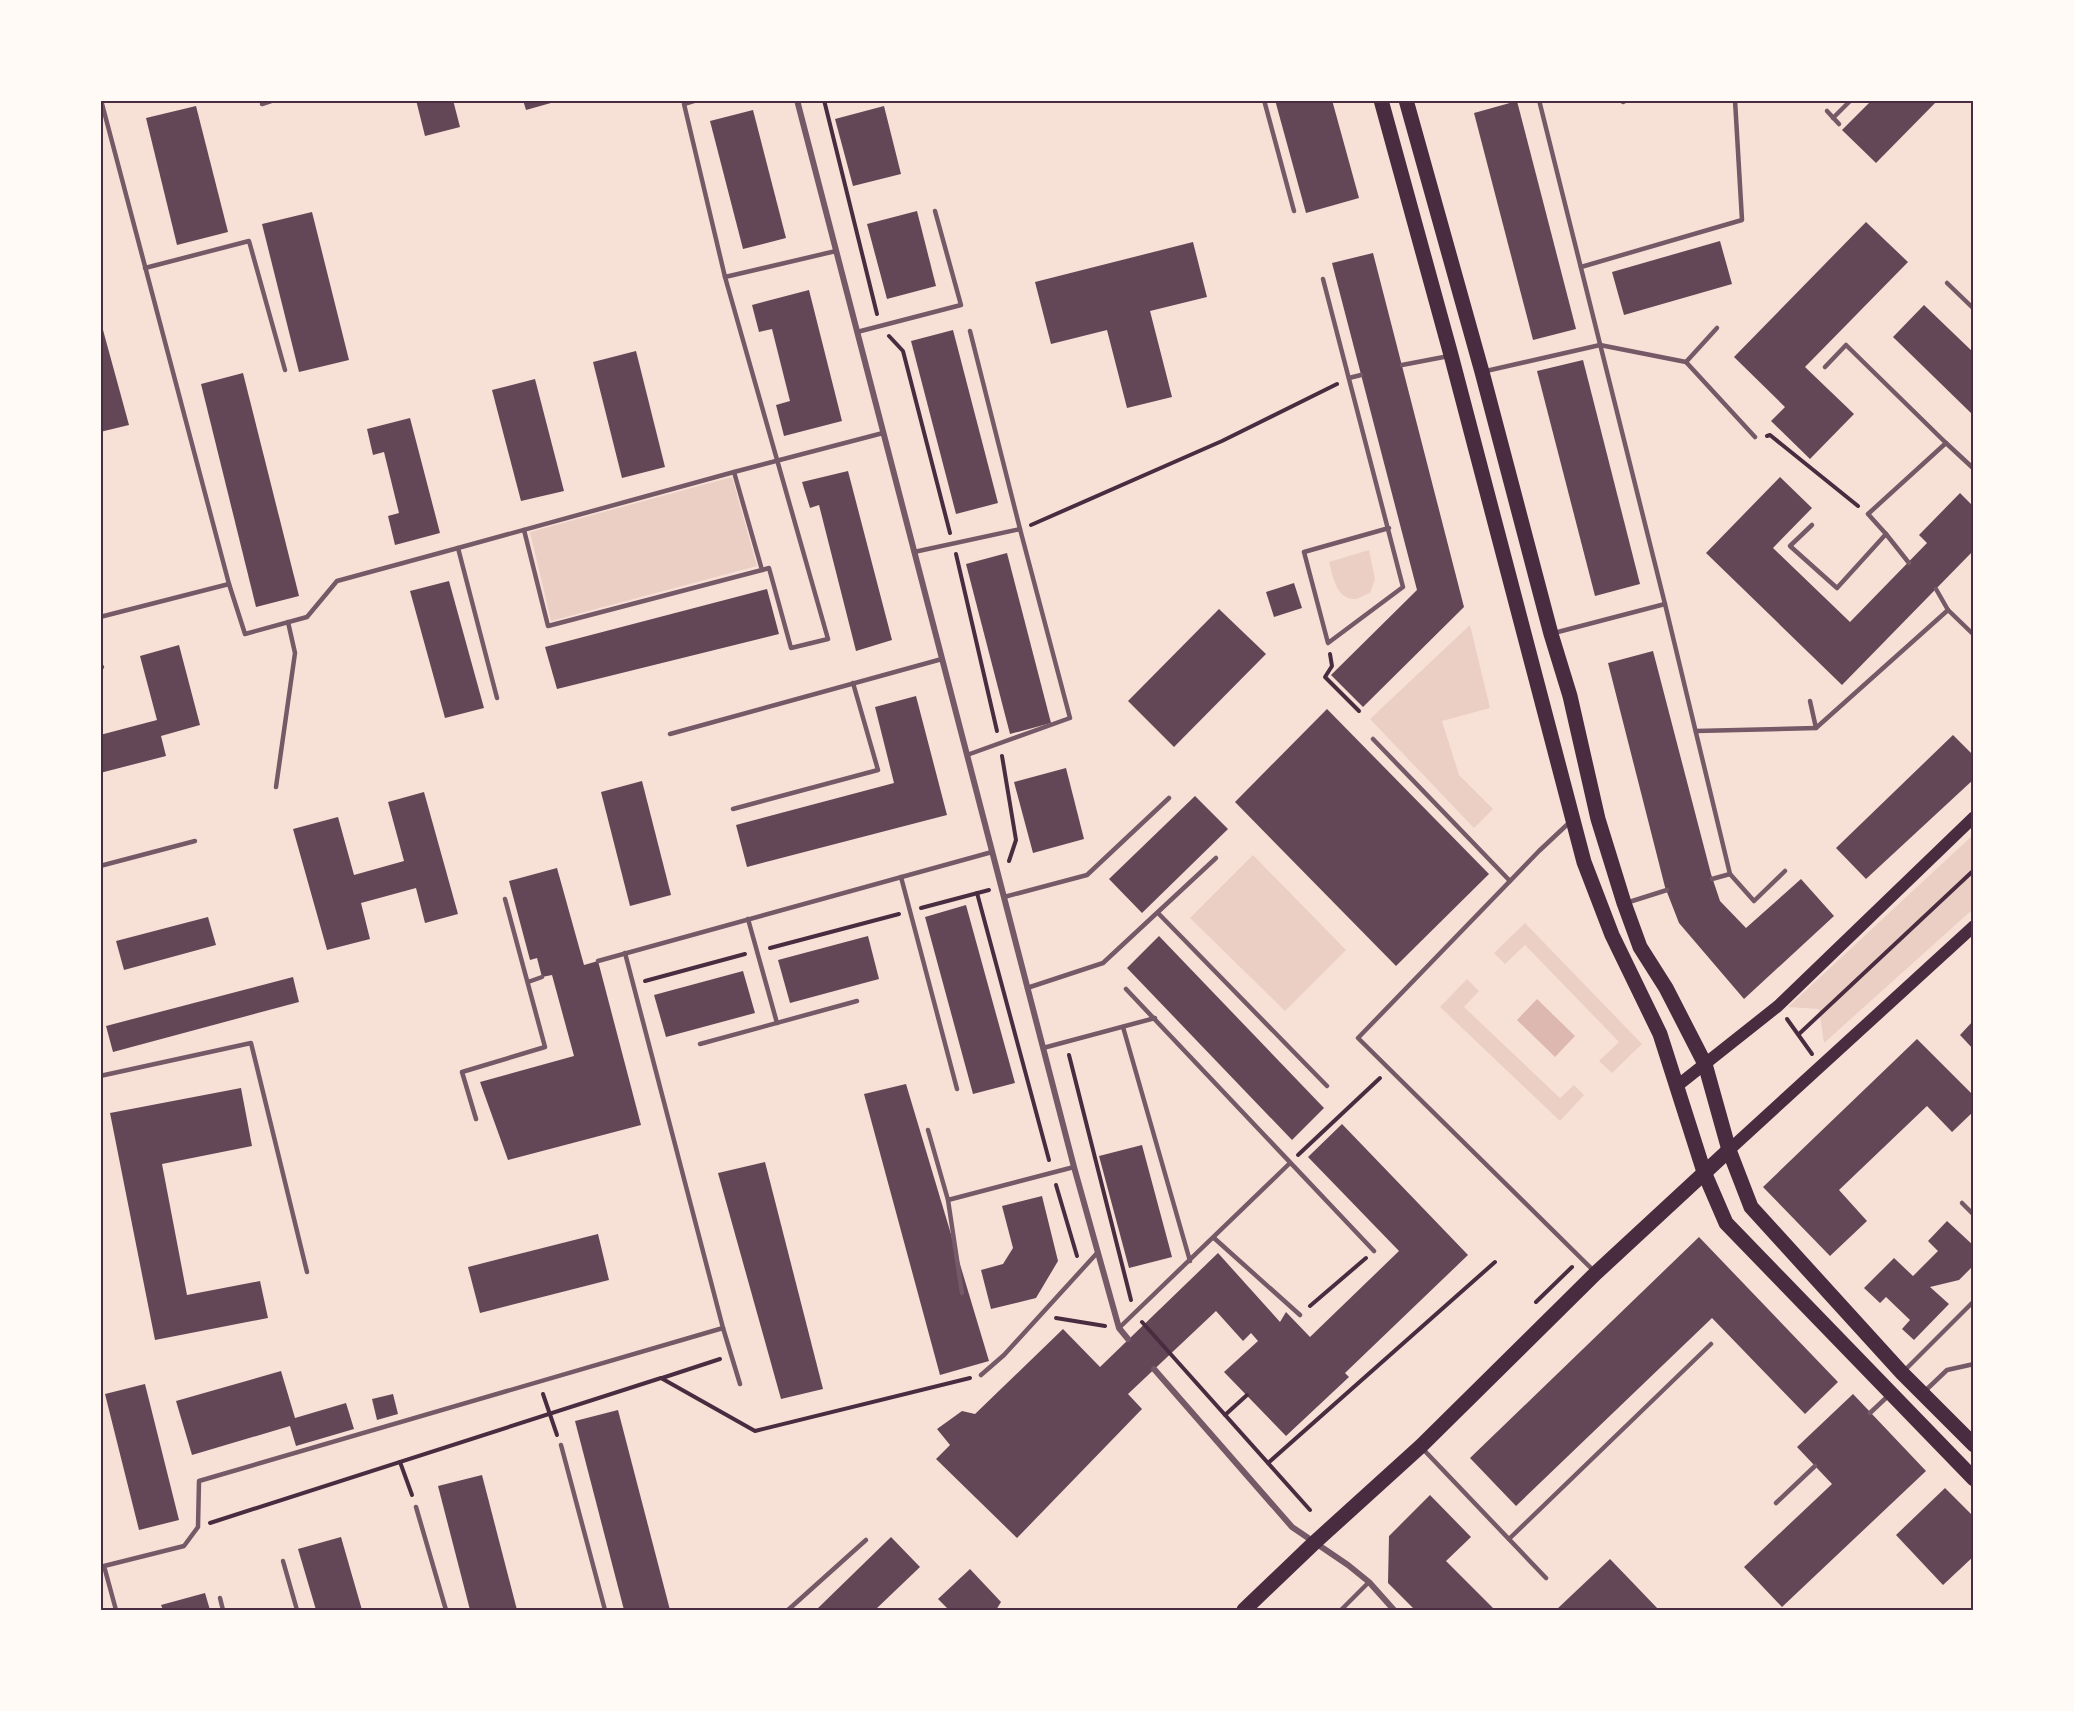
<svg xmlns="http://www.w3.org/2000/svg" width="2074" height="1711" font-family="'Sofia Sans Condensed',sans-serif">
  <style>
    .green { fill: #ebcfc5 }
    .water { fill: #dcb8b0 }
    .building { fill: #644757 }
    .lines { fill: none; stroke-linecap: round; stroke-linejoin: round }
    .path { stroke: #4a2c40; stroke-width: 4 }
    .service { stroke: #755966; stroke-width: 4.5 }
    .minor { stroke: #755966; stroke-width: 6 }
    .secondary { stroke: #4a2c40; stroke-width: 12 }
    .primary { stroke: #4a2c40; stroke-width: 15 }
    .neatline { fill: none; stroke: #4a2c40; stroke-width: 2 }
  </style>
  <rect width="100%" height="100%" fill="#f7e1d7"/>
  <g class="green">
    <polygon points="732,477 757,566 551,621 530,532"/>
    <path d="M1369 550 1375 579 1370 593C1366 594 1360 598 1356 599 1336 600 1333 576 1329 562Z"/>
    <polygon points="1470,625 1490,708 1442,721 1459,775 1493,809 1474,828 1370,719"/>
    <polygon points="1973,835 1973,909 1824,1043 1819,1009 1788,1007"/>
    <polygon points="1253,855 1346,950 1285,1011 1190,918"/>
    <polygon points="1525,923 1642,1044 1612,1073 1599,1061 1619,1042 1525,945 1505,964 1494,953"/>
    <polygon points="1467,979 1479,991 1464,1007 1560,1098 1574,1085 1584,1095 1560,1121 1440,1007"/>
  </g>
  <polygon class="water" points="1537,999 1575,1036 1555,1057 1517,1020"/>
  <g class="building">
    <polygon points="416,100 453,100 460,127 425,136"/>
    <polygon points="523,100 558,100 558,101 526,110"/>
    <polygon points="1275,100 1332,100 1359,198 1306,213"/>
    <polygon points="1872,100 1938,100 1876,163 1842,130"/>
    <polygon points="1517,101 1576,329 1533,340 1474,113"/>
    <polygon points="196,106 228,232 177,245 146,118"/>
    <polygon points="884,106 901,174 853,186 835,119"/>
    <polygon points="753,110 786,238 743,249 710,121"/>
    <polygon points="917,211 936,286 887,299 867,224"/>
    <polygon points="312,212 349,360 299,372 262,224"/>
    <polygon points="1866,222 1908,262 1805,367 1854,414 1810,459 1771,421 1785,407 1734,357"/>
    <polygon points="1720,241 1732,284 1624,315 1612,272"/>
    <polygon points="1193,242 1207,297 1150,311 1172,397 1127,408 1107,330 1051,344 1035,282"/>
    <polygon points="1373,253 1464,607 1363,707 1331,675 1417,590 1332,263"/>
    <polygon points="809,290 842,421 784,436 776,405 790,401 772,329 759,332 752,305"/>
    <polygon points="1924,305 1974,353 1974,416 1893,337"/>
    <polygon points="100,319 129,425 100,432"/>
    <polygon points="953,330 998,503 956,514 911,341"/>
    <polygon points="636,351 665,467 622,478 593,362"/>
    <polygon points="1583,360 1640,584 1595,596 1537,371"/>
    <polygon points="243,373 299,596 256,607 201,384"/>
    <polygon points="535,379 564,491 521,501 492,390"/>
    <polygon points="410,418 440,533 395,545 388,516 399,513 384,452 373,455 367,429"/>
    <polygon points="848,471 892,640 856,651 819,505 810,508 802,482"/>
    <polygon points="1780,477 1812,508 1773,548 1850,622 1927,543 1919,535 1960,493 1974,507 1974,550 1842,685 1706,553"/>
    <polygon points="1007,553 1051,723 1010,734 966,564"/>
    <polygon points="449,581 484,708 445,718 410,591"/>
    <polygon points="1294,583 1302,608 1274,617 1266,592"/>
    <polygon points="767,589 779,634 557,689 545,647"/>
    <polygon points="1219,609 1266,654 1174,747 1128,701"/>
    <polygon points="179,645 200,725 161,736 166,756 100,773 100,735 157,720 140,656"/>
    <polygon points="1653,651 1711,874 1720,901 1746,928 1801,879 1834,916 1744,999 1679,923 1665,887 1608,663"/>
    <polygon points="916,696 947,815 747,867 736,825 894,783 875,707"/>
    <polygon points="1327,709 1489,874 1396,966 1235,802"/>
    <polygon points="1953,735 1974,756 1974,779 1866,879 1836,848"/>
    <polygon points="1066,768 1084,839 1033,853 1014,782"/>
    <polygon points="642,781 671,895 630,906 601,792"/>
    <polygon points="424,792 458,914 425,923 416,888 361,903 370,939 327,950 293,829 338,817 354,875 404,861 388,802"/>
    <polygon points="1195,796 1228,829 1142,913 1109,879"/>
    <polygon points="557,868 584,965 598,961 641,1125 508,1160 480,1082 574,1056 552,975 542,977 537,958 530,960 509,881"/>
    <polygon points="966,905 1015,1083 973,1094 925,917"/>
    <polygon points="208,917 216,945 124,970 116,941"/>
    <polygon points="868,936 879,979 790,1003 778,960"/>
    <polygon points="1159,936 1324,1108 1292,1140 1127,968"/>
    <polygon points="743,971 755,1013 666,1037 654,995"/>
    <polygon points="293,977 299,1002 113,1052 106,1026"/>
    <polygon points="1974,1020 1974,1050 1960,1035"/>
    <polygon points="1917,1039 1974,1096 1974,1111 1952,1132 1927,1106 1839,1190 1867,1221 1830,1256 1763,1187"/>
    <polygon points="906,1084 989,1361 940,1375 864,1094"/>
    <polygon points="241,1088 252,1146 162,1164 187,1295 260,1281 268,1318 155,1340 110,1113"/>
    <polygon points="1342,1124 1468,1255 1345,1373 1349,1377 1286,1436 1224,1372 1258,1341 1251,1333 1243,1341 1216,1311 1128,1394 1142,1409 1017,1538 936,1459 950,1445 937,1429 962,1411 975,1414 1063,1329 1100,1367 1218,1253 1280,1322 1286,1312 1310,1337 1399,1251 1308,1157"/>
    <polygon points="1142,1145 1172,1257 1129,1268 1099,1156"/>
    <polygon points="765,1162 823,1389 781,1399 718,1173"/>
    <polygon points="1042,1196 1058,1261 1036,1298 991,1309 981,1270 1003,1264 1013,1248 1002,1206"/>
    <polygon points="1947,1221 1974,1246 1974,1265 1959,1280 1930,1287 1949,1304 1914,1340 1902,1329 1910,1320 1886,1297 1880,1303 1864,1288 1894,1258 1913,1276 1938,1251 1928,1241"/>
    <polygon points="598,1234 609,1280 480,1313 468,1267"/>
    <polygon points="1699,1237 1838,1382 1805,1414 1712,1318 1516,1506 1470,1458"/>
    <polygon points="281,1371 295,1418 346,1403 354,1429 296,1446 290,1426 192,1455 176,1401"/>
    <polygon points="145,1384 179,1520 139,1530 105,1394"/>
    <polygon points="393,1394 398,1414 377,1420 372,1399"/>
    <polygon points="1853,1394 1926,1471 1782,1607 1744,1567 1832,1484 1797,1447"/>
    <polygon points="618,1410 670,1610 624,1610 575,1421"/>
    <polygon points="482,1475 517,1610 470,1610 438,1486"/>
    <polygon points="1945,1488 1974,1517 1974,1556 1943,1585 1896,1535"/>
    <polygon points="1430,1495 1471,1537 1446,1561 1495,1610 1415,1610 1388,1583 1389,1536"/>
    <polygon points="341,1537 362,1610 316,1610 298,1549"/>
    <polygon points="891,1537 920,1567 875,1610 816,1610"/>
    <polygon points="1610,1559 1659,1610 1556,1610"/>
    <polygon points="970,1569 1001,1602 996,1610 949,1610 938,1599"/>
    <polygon points="205,1593 210,1610 163,1610 161,1605"/>
  </g>
  <g class="lines">
    <g class="path">
      <polyline points="824,100 877,314"/>
      <polyline points="889,336 903,351 950,533"/>
      <polyline points="1767,436 1770,435 1858,506"/>
      <polyline points="1031,525 1222,441 1337,384"/>
      <polyline points="956,554 997,731"/>
      <polyline points="1330,654 1332,666 1325,677 1359,711"/>
      <polyline points="1002,756 1016,840 1009,861"/>
      <polyline points="977,893 1049,1160"/>
      <polyline points="921,908 989,890"/>
      <polyline points="770,948 899,914"/>
      <polyline points="645,981 745,954"/>
      <polyline points="1787,1019 1812,1054"/>
      <polyline points="1799,1034 1974,870"/>
      <polyline points="1069,1055 1131,1300"/>
      <polyline points="1298,1155 1380,1078"/>
      <polyline points="1056,1185 1077,1256"/>
      <polyline points="1536,1302 1572,1267"/>
      <polyline points="1310,1306 1366,1258"/>
      <polyline points="1056,1318 1105,1326"/>
      <polyline points="1142,1322 1310,1510"/>
      <polyline points="662,1378 720,1359"/>
      <polyline points="543,1394 557,1435"/>
      <polyline points="1225,1415 1247,1395"/>
      <polyline points="400,1462 412,1495"/>
      <polyline points="1268,1463 1495,1262"/>
      <polyline points="210,1523 661,1378 755,1431 970,1378"/>
    </g>
    <g class="service">
      <polyline points="101,100 229,584"/>
      <polyline points="697,100 684,104 725,277 836,251"/>
      <polyline points="1264,100 1294,211"/>
      <polyline points="1539,100 1665,604 1730,874 1754,901 1785,871"/>
      <polyline points="1620,100 1623,102 1627,100"/>
      <polyline points="262,104 274,100"/>
      <polyline points="1827,111 1839,124"/>
      <polyline points="1833,118 1851,100"/>
      <polyline points="1581,267 1742,220 1735,100"/>
      <polyline points="145,268 249,241 285,370"/>
      <polyline points="725,277 828,639 791,648 769,568 762,570"/>
      <polyline points="1323,279 1403,587 1328,643 1304,552 1389,528"/>
      <polyline points="1947,283 1974,309"/>
      <polyline points="100,300 100,303"/>
      <polyline points="970,331 1020,529"/>
      <polyline points="857,332 961,305 935,211"/>
      <polyline points="1686,362 1717,328"/>
      <polyline points="1402,365 1449,356"/>
      <polyline points="1825,367 1846,345 1946,443 1868,514 1886,534"/>
      <polyline points="1486,371 1600,345 1686,362 1755,437"/>
      <polyline points="1349,378 1361,375"/>
      <polyline points="1946,443 1974,469"/>
      <polyline points="1812,525 1790,546 1837,588 1886,534 1909,563"/>
      <polyline points="524,530 548,626 762,570 734,472"/>
      <polyline points="914,552 1020,529 1070,718 967,755"/>
      <polyline points="1936,589 1948,610 1974,635"/>
      <polyline points="100,617 229,584 245,634 307,617 337,581 458,548"/>
      <polyline points="1554,633 1665,604"/>
      <polyline points="100,667 102,667"/>
      <polyline points="497,698 458,548 734,472 883,433"/>
      <polyline points="1810,701 1816,728 1948,610"/>
      <polyline points="1696,731 1816,728"/>
      <polyline points="670,734 942,659"/>
      <polyline points="1373,739 1510,881"/>
      <polyline points="276,787 295,653 288,622"/>
      <polyline points="733,809 878,770 853,683"/>
      <polyline points="1571,821 1539,851 1358,1038 1595,1272"/>
      <polyline points="100,866 195,841"/>
      <polyline points="901,877 957,1089"/>
      <polyline points="1712,879 1730,874"/>
      <polyline points="1004,897 1087,875 1169,798"/>
      <polyline points="1626,903 1667,890"/>
      <polyline points="1158,913 1327,1086"/>
      <polyline points="748,919 777,1023"/>
      <polyline points="625,953 723,1328 740,1384"/>
      <polyline points="598,961 992,852"/>
      <polyline points="528,982 542,977"/>
      <polyline points="1027,988 1103,963 1216,858"/>
      <polyline points="1126,989 1374,1251"/>
      <polyline points="1123,1027 1190,1261"/>
      <polyline points="700,1044 857,1001"/>
      <polyline points="1043,1048 1155,1018"/>
      <polyline points="100,1076 251,1043 307,1272"/>
      <polyline points="476,1119 462,1072 545,1047 505,899"/>
      <polyline points="928,1130 948,1200 1074,1167"/>
      <polyline points="948,1200 962,1293"/>
      <polyline points="1962,1203 1974,1215"/>
      <polyline points="1214,1238 1300,1315"/>
      <polyline points="1119,1328 1290,1163"/>
      <polyline points="1904,1371 1974,1301"/>
      <polyline points="981,1375 1004,1355 1098,1252"/>
      <polyline points="1925,1391 1947,1370 1974,1364"/>
      <polyline points="1870,1413 1888,1396"/>
      <polyline points="561,1445 605,1610"/>
      <polyline points="1422,1448 1546,1578"/>
      <polyline points="1776,1503 1815,1466"/>
      <polyline points="416,1507 446,1610"/>
      <polyline points="1509,1539 1711,1344"/>
      <polyline points="283,1561 297,1610"/>
      <polyline points="220,1598 223,1610"/>
      <polyline points="116,1610 104,1566 184,1546 198,1527 199,1481 723,1328"/>
      <polyline points="788,1610 866,1540"/>
      <polyline points="1341,1610 1369,1582"/>
    </g>
    <g class="minor">
      <polyline points="797,100 1074,1167 1119,1328 1128,1339"/>
      <polyline points="1154,1369 1292,1527 1348,1565 1369,1582 1394,1610"/>
    </g>
    <g class="secondary">
      <polyline points="1677,1086 1778,1006 1974,817"/>
      <polyline points="1729,1150 1974,926"/>
    </g>
    <g class="primary">
      <polyline points="1381,100 1451,355 1584,862 1612,935 1660,1034 1704,1172 1726,1223 1974,1479"/>
      <polyline points="1406,100 1482,372 1551,634 1570,696 1598,819 1624,903 1640,947 1666,988 1705,1064 1729,1150 1751,1207 1902,1373 1974,1445"/>
      <polyline points="1244,1610 1314,1543 1421,1446 1596,1273 1729,1150"/>
    </g>
  </g>
  <rect width="2074" height="1711" fill="none" stroke="#fffaf5" stroke-width="204"/>
  <rect x="102" y="102" width="1870" height="1507" class="neatline"/>
</svg>
